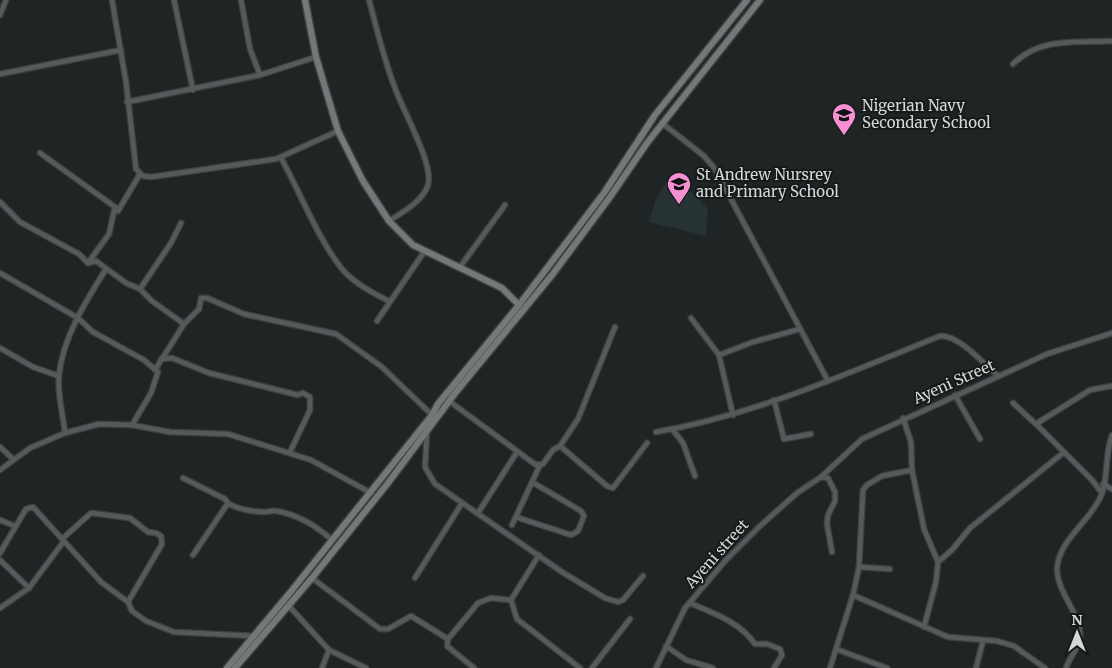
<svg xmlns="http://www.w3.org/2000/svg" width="1112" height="668" font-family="Merriweather,serif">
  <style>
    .built { fill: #263234 }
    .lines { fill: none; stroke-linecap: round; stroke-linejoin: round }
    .street-casing { stroke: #3c4142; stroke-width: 7 }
    .secondary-casing { stroke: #3c4142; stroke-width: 9 }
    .street { stroke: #57595a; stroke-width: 4.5 }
    .secondary { stroke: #747879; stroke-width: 6 }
    .labels { text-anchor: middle; stroke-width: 4; stroke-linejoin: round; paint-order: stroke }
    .poi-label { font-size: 15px; fill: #d5d8d8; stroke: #161a1b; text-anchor: start }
    .street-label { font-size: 15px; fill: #d5d8d8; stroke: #161a1b }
  </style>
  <rect width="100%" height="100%" fill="#1f2425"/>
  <polygon class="built" points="668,179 688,189 708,209 706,236 649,222 655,201"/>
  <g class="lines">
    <g class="street-casing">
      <g id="street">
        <polyline points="112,0 126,82 136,169 143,176 151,177 276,159 338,131"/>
        <polyline points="174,0 193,90"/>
        <polyline points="241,0 250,49 260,75"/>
        <path d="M369 0C377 29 384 60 395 88 403 111 434 164 428 185 423 201 403 212 389 221"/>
        <polyline points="0,15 6,0"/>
        <path d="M1013 64C1040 37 1076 43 1112 41"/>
        <polyline points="0,74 121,50"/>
        <polyline points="127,102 260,75 316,57"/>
        <polyline points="662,123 704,156 715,169 828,381"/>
        <polyline points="40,153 115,207"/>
        <path d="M281 158C300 192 318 239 342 269 354 283 372 293 389 301"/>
        <polyline points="0,202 20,222 79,254 88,263 96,261 126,283 140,289 152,301 184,324"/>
        <polyline points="88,263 109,234 115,207 118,211 140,174"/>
        <polyline points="460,267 505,205"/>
        <polyline points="0,273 78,318 93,332 144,360 157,371"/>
        <polyline points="140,289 171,243 181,223"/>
        <polyline points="691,318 719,355 733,415"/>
        <polyline points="377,321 424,252"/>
        <polyline points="0,348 33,367 59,376"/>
        <polyline points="719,355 753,342 800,329"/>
        <polyline points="161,359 172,358 209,373 298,395 303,393 310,397 310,410 290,452"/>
        <polyline points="955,395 980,439"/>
        <polyline points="774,400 784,439 811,434"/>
        <polyline points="449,401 536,465 543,464 553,450 560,446 607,486 613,488 647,443"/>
        <polyline points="1013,403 1038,426"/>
        <polyline points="903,418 911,442 912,470"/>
        <polyline points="132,425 151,393 158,372 155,370 184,324 199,309 201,298 207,298 244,314 336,334 382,367 432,415"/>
        <polyline points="672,429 683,443 695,476"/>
        <polyline points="427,432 425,467 435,484 562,572 605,598 618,602 623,600 643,576"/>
        <path d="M656 432C755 415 848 373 940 336 958 334 984 364 998 376"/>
        <path d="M65 433C63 415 57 393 59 375 63 337 86 301 106 269"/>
        <polyline points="560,446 578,419 615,327"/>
        <polyline points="0,447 13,459"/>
        <polyline points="0,470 30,448 65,433 99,424 132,425 170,432 228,434 244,439 311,460 371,493"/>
        <polyline points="821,477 828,478 835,492 835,501 828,515 827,524 832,552"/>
        <polyline points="183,478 225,499 228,503"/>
        <polyline points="1103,484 1112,489"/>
        <polyline points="1102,493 1092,480 1038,426 1039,422 1090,390 1112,386"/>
        <polyline points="478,513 517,452"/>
        <polyline points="516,517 571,535 578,531 584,516 581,511 532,482"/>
        <polyline points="0,520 15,526"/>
        <polyline points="512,525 540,465"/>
        <polyline points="62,539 91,513 130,518 148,532 156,533 161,536 162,544 128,602"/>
        <polyline points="0,553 26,509 33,507 101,582 128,602 132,611 146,621 174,632 254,636"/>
        <path d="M193 555 228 503C236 509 254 512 265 512 269 512 273 510 276 511 296 514 316 526 331 539"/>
        <polyline points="539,555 511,600 517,619 580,668"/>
        <polyline points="0,560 29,588 64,541"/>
        <polyline points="859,567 890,569"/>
        <polyline points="312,578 380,629 388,629 411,616 448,639"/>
        <polyline points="415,578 462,503"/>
        <polyline points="853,595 948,637 997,641 1014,646 1045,668"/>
        <path d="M690 603C713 613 740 622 755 644H767L780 649 782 655 774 668"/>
        <polyline points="289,606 329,650 366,668"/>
        <polyline points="0,608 29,588"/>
        <polyline points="924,627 936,582 938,562 952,550 970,528 1063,453"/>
        <polyline points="666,646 686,660 713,668"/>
        <polyline points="836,649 887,668"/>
        <polyline points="322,668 329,650"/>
        <polyline points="474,668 447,646 448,639 478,603 491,598 511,600"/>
        <polyline points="592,668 630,619"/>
        <polyline points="656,668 685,608 726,560 760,526 797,493 821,477 862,439 1047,354 1112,333"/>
        <polyline points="830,668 853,595 859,567 863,490 867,485 882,476 912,470 924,529 938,562"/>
        <polyline points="976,668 983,641"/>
        <path d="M1066 668C1069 658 1079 648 1080 637 1082 615 1057 593 1057 569 1058 541 1089 522 1100 498 1109 480 1104 456 1112 435"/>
      </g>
    </g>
    <g class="secondary-casing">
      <g id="secondary">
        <polyline points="305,0 316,57 338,131 363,181 389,221 413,245 502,288 519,305"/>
        <polyline points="227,668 289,594 432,415 438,404 519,305 604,193 655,115 747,0"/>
        <polyline points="235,668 312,578 388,483 456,392 552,275 610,197 647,143 760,0"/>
      </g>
    </g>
    <use href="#street" class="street"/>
    <use href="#secondary" class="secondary"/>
  </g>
  <defs>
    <g id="school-pin" transform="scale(1.25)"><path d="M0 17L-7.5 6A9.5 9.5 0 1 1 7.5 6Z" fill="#f590d1" stroke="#161a1b"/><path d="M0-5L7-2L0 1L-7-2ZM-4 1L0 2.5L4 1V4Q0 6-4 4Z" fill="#111"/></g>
  </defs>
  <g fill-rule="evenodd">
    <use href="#school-pin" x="844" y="115"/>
    <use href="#school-pin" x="679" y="184"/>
  </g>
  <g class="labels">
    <g class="poi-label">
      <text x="862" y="111">Nigerian Navy<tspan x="862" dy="17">Secondary School</tspan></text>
      <text x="696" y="180">St Andrew Nursrey<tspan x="696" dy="17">and Primary School</tspan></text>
    </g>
    <g class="street-label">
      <text transform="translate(954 382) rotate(-24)" y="5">Ayeni Street</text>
      <text transform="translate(717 554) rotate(-48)" y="5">Ayeni street</text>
    </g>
  </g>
  <g transform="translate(1077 633)" stroke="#161a1b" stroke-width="4" paint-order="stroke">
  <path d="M0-4L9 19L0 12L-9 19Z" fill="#d5d8d8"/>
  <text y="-8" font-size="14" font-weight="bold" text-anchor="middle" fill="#d5d8d8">N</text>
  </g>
</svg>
